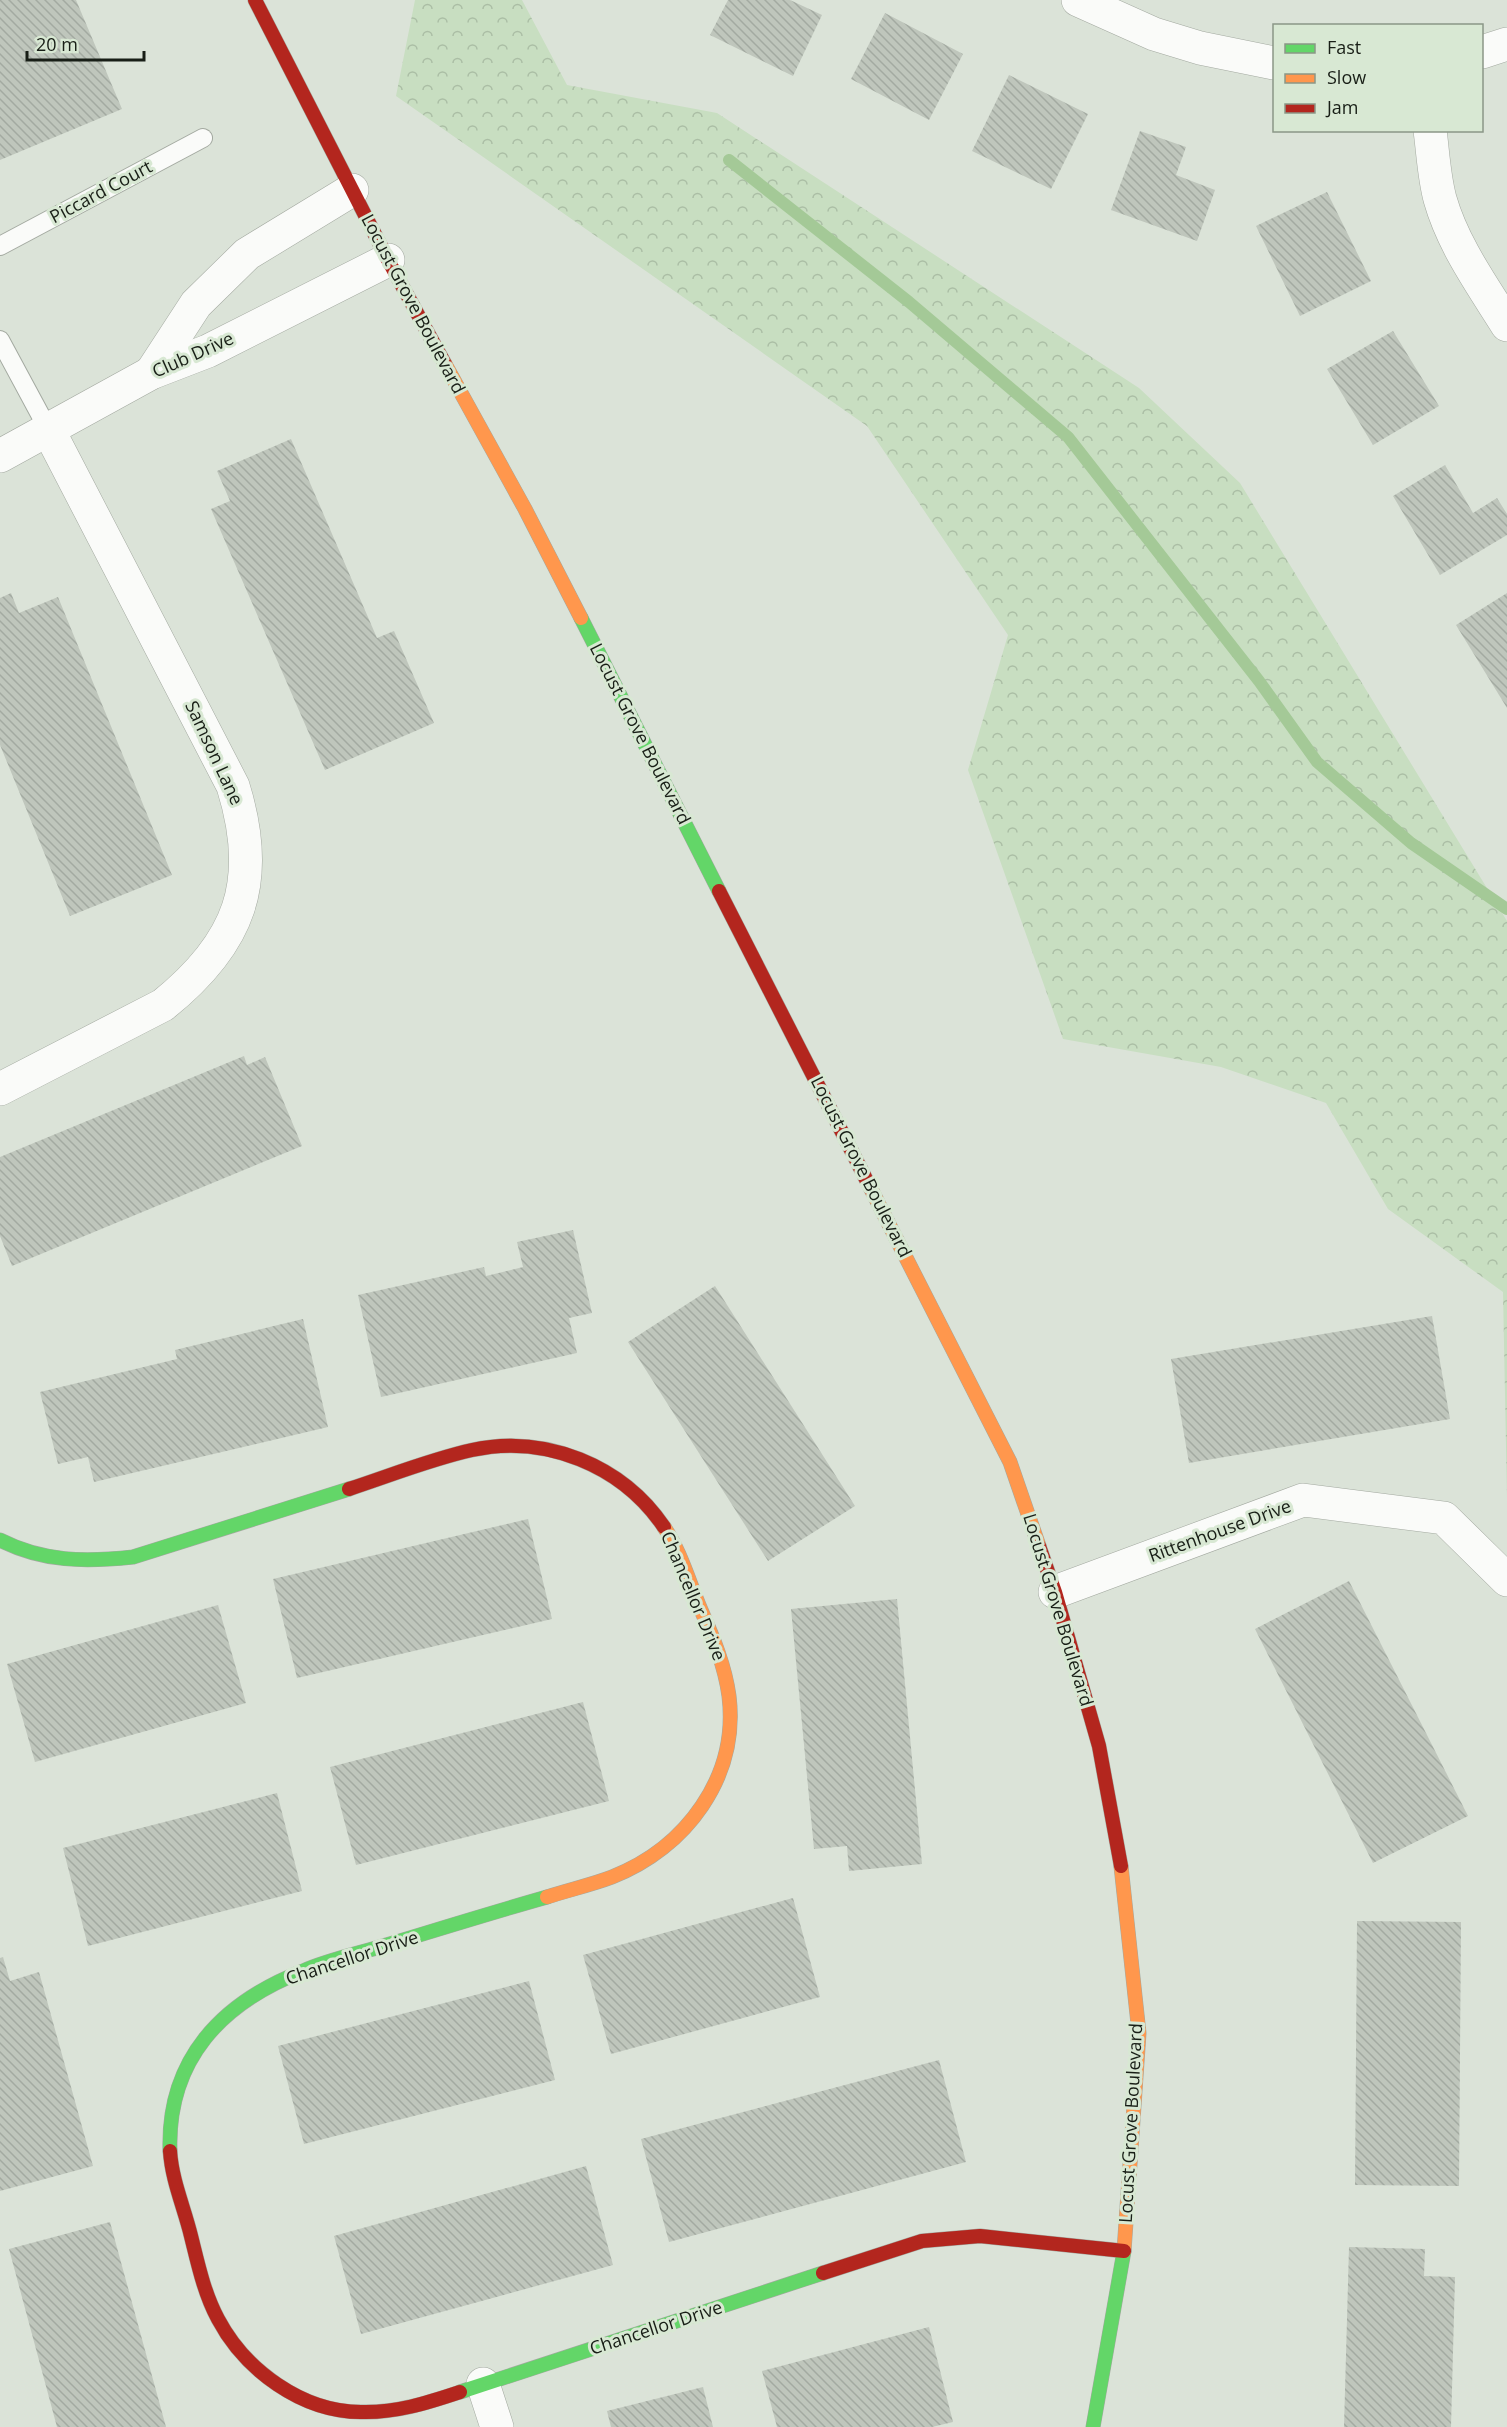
<svg xmlns="http://www.w3.org/2000/svg" width="1507" height="2427" font-family="'Open Sans',sans-serif">
  <style>
    .forest { fill: url(#forest-crowns) }
    .lines { fill: none; stroke-linecap: round; stroke-linejoin: round }
    .stream { stroke: #a4c997; stroke-width: 12 }
    .building { fill: url(#building-back-hatch) }
    .lane-casing { stroke: #a3a9a0; stroke-width: 20 }
    .street-casing { stroke: #a3a9a0; stroke-width: 34 }
    .fast-casing { stroke: #a3a9a0; stroke-width: 15 }
    .slow-casing { stroke: #a3a9a0; stroke-width: 15 }
    .jam-casing { stroke: #a3a9a0; stroke-width: 15 }
    .lane { stroke: #fafbf9; stroke-width: 18 }
    .street { stroke: #fafbf9; stroke-width: 33 }
    .fast { stroke: #63d668; stroke-width: 14 }
    .slow { stroke: #ff974d; stroke-width: 14 }
    .jam { stroke: #b3261e; stroke-width: 14 }
    .labels { text-anchor: middle; stroke-width: 6; stroke-linejoin: round; paint-order: stroke }
    .street-label { font-size: 18px; fill: #181e16; stroke: #d8e8d3 }
  </style>
  <defs>
    <pattern id="forest-crowns" width="20" height="18" patternUnits="userSpaceOnUse" patternTransform="scale(1.5)"><rect width="20" height="18" fill="#c8dec1"/><path d="M2 6a3 3 0 1 1 6 0M12 15a3 3 0 1 1 6 0" fill="none" stroke="#abbea5"/></pattern>
    <pattern id="building-back-hatch" width="6" height="6" patternUnits="userSpaceOnUse" patternTransform="scale(1.5)"><rect width="6" height="6" fill="#bfc6bc"/><path d="M-1 5l2 2M0 0l6 6M5-1l2 2" fill="none" stroke="#a3aaa1"/></pattern>
  </defs>
  <rect width="100%" height="100%" fill="#dbe3d8"/>
  <polygon class="forest" points="415,0 522,0 567,85 717,113 1139,388 1240,483 1507,921 1507,1498 1503,1292 1388,1209 1326,1103 1221,1067 1063,1039 968,770 1008,635 867,426 396,96"/>
  <g class="lines">
    <polyline class="stream" points="729,160 909,302 1068,437 1259,681 1317,762 1411,843 1507,909"/>
  </g>
  <g class="building">
    <polygon points="0,0 76,0 122,109 0,160"/>
    <polygon points="728,0 790,0 822,15 793,76 710,35"/>
    <polygon points="885,13 963,54 929,120 851,79"/>
    <polygon points="1009,75 1088,114 1051,189 972,151"/>
    <polygon points="1140,131 1186,147 1176,175 1215,190 1197,241 1111,210"/>
    <polygon points="1327,192 1371,281 1300,316 1256,226"/>
    <polygon points="1393,331 1439,406 1373,445 1327,369"/>
    <polygon points="291,439 377,638 394,631 434,723 325,770 211,509 230,501 217,471"/>
    <polygon points="1445,465 1473,513 1497,498 1507,514 1507,535 1440,575 1393,496"/>
    <polygon points="11,593 19,613 58,597 172,875 70,916 0,745 0,598"/>
    <polygon points="1507,593 1507,708 1456,625"/>
    <polygon points="244,1056 247,1065 265,1057 302,1146 12,1266 0,1236 0,1157"/>
    <polygon points="573,1230 592,1313 569,1318 577,1353 381,1397 358,1295 484,1267 486,1276 523,1267 517,1242"/>
    <polygon points="715,1286 855,1506 768,1561 628,1342"/>
    <polygon points="1432,1316 1450,1419 1189,1463 1171,1359"/>
    <polygon points="303,1319 328,1427 94,1482 88,1457 58,1464 40,1392 177,1359 175,1350"/>
    <polygon points="528,1519 552,1619 297,1678 273,1579"/>
    <polygon points="1349,1581 1468,1816 1373,1863 1255,1629"/>
    <polygon points="897,1599 922,1864 849,1871 847,1846 814,1849 791,1609"/>
    <polygon points="218,1605 246,1703 35,1762 7,1664"/>
    <polygon points="583,1702 609,1801 356,1865 330,1767"/>
    <polygon points="277,1793 302,1891 88,1946 63,1848"/>
    <polygon points="793,1898 820,1997 611,2054 583,1955"/>
    <polygon points="1357,1921 1461,1922 1459,2186 1355,2185"/>
    <polygon points="3,1957 10,1981 39,1972 93,2166 0,2191 0,1958"/>
    <polygon points="529,1981 555,2080 304,2144 278,2046"/>
    <polygon points="939,2060 966,2162 669,2242 641,2139"/>
    <polygon points="586,2166 613,2265 361,2334 334,2236"/>
    <polygon points="110,2222 166,2427 57,2427 9,2249"/>
    <polygon points="1349,2247 1425,2249 1424,2276 1455,2277 1451,2427 1344,2427"/>
    <polygon points="929,2327 953,2422 932,2427 777,2427 762,2371"/>
    <polygon points="703,2387 713,2427 611,2427 607,2411"/>
  </g>
  <g class="lines">
    <g class="lane-casing">
      <g id="lane">
        <polyline points="0,246 203,138"/>
        <polyline points="0,340 49,431"/>
      </g>
    </g>
    <g class="street-casing">
      <g id="street">
        <polyline points="1078,0 1154,34 1200,48 1274,63"/>
        <polyline points="1482,52 1507,44"/>
        <path d="M1430 130C1433 153 1434 177 1440 199 1453 245 1482 285 1507 325"/>
        <polyline points="151,373 196,304 247,254 352,190"/>
        <polyline points="0,456 151,373 208,351 388,260"/>
        <path d="M0 1089 163 1005C240 943 263 882 233 786L49 431"/>
        <polyline points="1055,1592 1303,1500 1444,1518 1507,1580"/>
        <polyline points="483,2384 497,2427"/>
      </g>
    </g>
    <g class="fast-casing">
      <g id="fast">
        <polyline points="581,618 719,891"/>
        <path d="M0 1540C43 1562 85 1562 133 1557L349 1489"/>
        <path d="M170 2151C167 2060 221 2003 303 1971 330 1959 361 1953 390 1944 442 1928 494 1912 547 1897"/>
        <polyline points="460,2392 823,2273"/>
        <polyline points="1093,2427 1124,2251"/>
      </g>
    </g>
    <g class="slow-casing">
      <g id="slow">
        <polyline points="445,364 525,509 581,618"/>
        <polyline points="871,1189 1010,1462 1039,1546"/>
        <polyline points="1121,1866 1139,2033 1124,2251"/>
        <path d="M547 1897C568 1890 591 1885 612 1877 686 1848 739 1777 729 1696 725 1666 713 1637 701 1610 689 1582 681 1552 664 1527"/>
      </g>
    </g>
    <g class="jam-casing">
      <g id="jam">
        <polyline points="255,0 388,260 445,364"/>
        <polyline points="719,891 871,1189"/>
        <path d="M349 1489C389 1476 431 1459 472 1450 545 1434 622 1465 664 1527"/>
        <polyline points="1039,1546 1055,1592 1099,1746 1121,1866"/>
        <path d="M170 2151C172 2181 184 2207 191 2236 198 2264 204 2293 218 2319 245 2370 302 2412 361 2412 396 2413 427 2403 460 2392"/>
        <polyline points="823,2273 922,2241 980,2236 1124,2251"/>
      </g>
    </g>
    <use href="#lane" class="lane"/>
    <use href="#street" class="street"/>
    <use href="#fast" class="fast"/>
    <use href="#slow" class="slow"/>
    <use href="#jam" class="jam"/>
  </g>
  <g class="labels">
    <g class="street-label">
      <text transform="translate(101 192) rotate(-28)" y="6">Piccard Court</text>
      <text transform="translate(413 304) rotate(62)" y="6">Locust Grove Boulevard</text>
      <text transform="translate(193 355) rotate(-24)" y="6">Club Drive</text>
      <text transform="translate(640 734) rotate(63)" y="6">Locust Grove Boulevard</text>
      <text transform="translate(214 753) rotate(65)" y="6">Samson Lane</text>
      <text transform="translate(861 1167) rotate(63)" y="6">Locust Grove Boulevard</text>
      <text transform="translate(1220 1531) rotate(-20)" y="6">Rittenhouse Drive</text>
      <text transform="translate(693 1596) rotate(67)" y="6">Chancellor Drive</text>
      <text transform="translate(1058 1610) rotate(73)" y="6">Locust Grove Boulevard</text>
      <text transform="translate(352 1958) rotate(-18)" y="6">Chancellor Drive</text>
      <text transform="translate(1131 2123) rotate(-87)" y="6">Locust Grove Boulevard</text>
      <text transform="translate(656 2328) rotate(-18)" y="6">Chancellor Drive</text>
    </g>
  </g>
  <rect x="1273" y="24" width="210" height="108" fill="#d8e8d3" stroke="#8b9787" stroke-width="1.5"/>
  <rect x="1285" y="44" width="30" height="9" fill="#63d668" stroke="#8b9787" stroke-width="1.5"/>
  <text x="1327" y="54" font-size="18" fill="#181e16">Fast</text>
  <rect x="1285" y="74" width="30" height="9" fill="#ff974d" stroke="#8b9787" stroke-width="1.5"/>
  <text x="1327" y="84" font-size="18" fill="#181e16">Slow</text>
  <rect x="1285" y="104" width="30" height="9" fill="#b3261e" stroke="#8b9787" stroke-width="1.5"/>
  <text x="1327" y="114" font-size="18" fill="#181e16">Jam</text>
  <path d="M27 51v9h117v-9" fill="none" stroke="#181e16" stroke-width="3"/>
  <text x="36" y="51" font-size="18" fill="#181e16" stroke="#d8e8d3" stroke-width="4.5" paint-order="stroke">20 m</text>
</svg>
